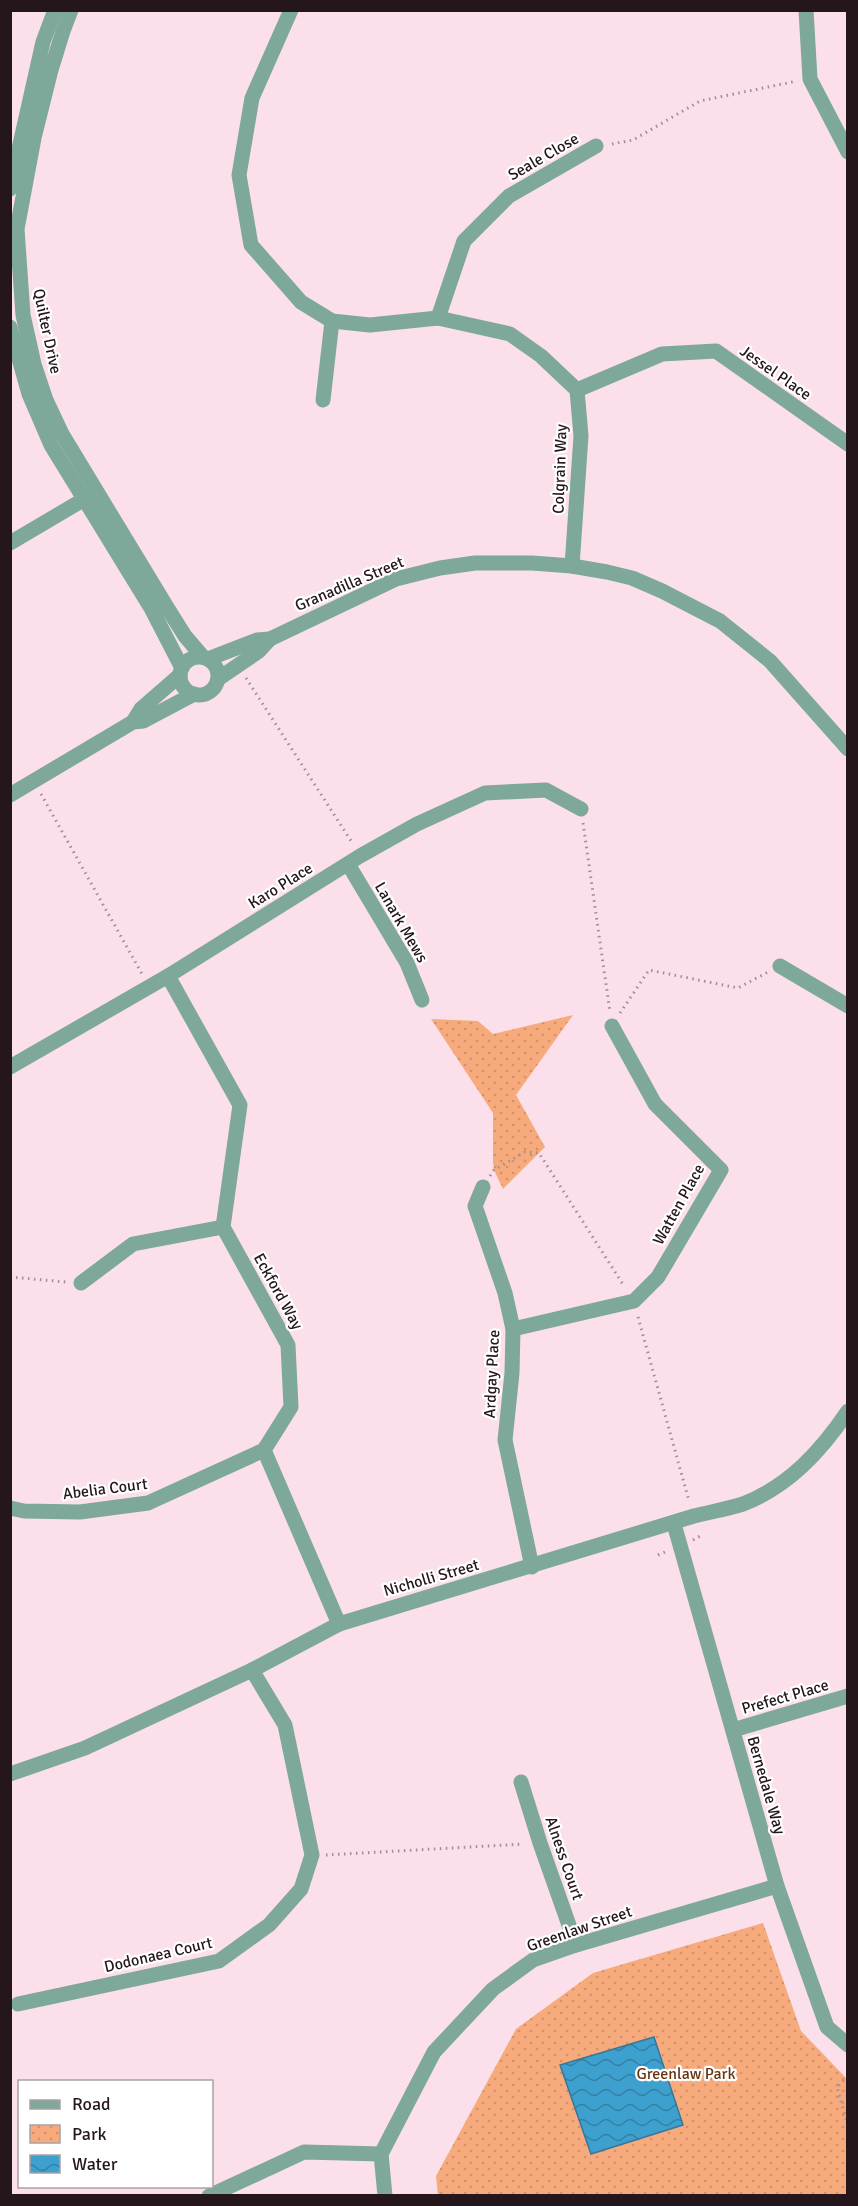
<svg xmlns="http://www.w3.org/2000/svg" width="858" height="2206" font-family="Signika,sans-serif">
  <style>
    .park { fill: url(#park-dots) }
    .water { fill: url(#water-waves); stroke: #367799; stroke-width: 1.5 }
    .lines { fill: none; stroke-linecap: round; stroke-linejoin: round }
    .path { stroke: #a28c95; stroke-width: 3; stroke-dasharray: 1.5 4.5; stroke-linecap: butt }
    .street { stroke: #7da89a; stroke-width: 15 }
    .labels { text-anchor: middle; stroke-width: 4.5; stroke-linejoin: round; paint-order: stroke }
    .street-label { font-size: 16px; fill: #25161c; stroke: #fff }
    .park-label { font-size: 16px; fill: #663410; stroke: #fff }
  </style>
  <defs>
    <pattern id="park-dots" width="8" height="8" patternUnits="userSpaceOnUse" patternTransform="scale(1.5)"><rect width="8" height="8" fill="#f7ab7c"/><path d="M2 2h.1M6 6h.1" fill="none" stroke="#d4926b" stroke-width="1.8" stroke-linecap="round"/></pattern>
    <pattern id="water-waves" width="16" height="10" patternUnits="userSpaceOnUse" patternTransform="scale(1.5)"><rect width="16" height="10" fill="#3ea0ce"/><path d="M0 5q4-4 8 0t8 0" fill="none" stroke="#3481a6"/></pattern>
  </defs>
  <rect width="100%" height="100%" fill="#fbdfea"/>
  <g class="park">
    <polygon points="573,1015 516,1095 545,1147 503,1189 494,1170 493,1162 493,1113 431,1019 478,1021 493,1034"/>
    <polygon points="763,1923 801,2031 847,2079 847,2195 438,2196 436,2176 516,2029 593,1973"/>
  </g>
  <polygon class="water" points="654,2037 683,2125 591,2154 560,2065"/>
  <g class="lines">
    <g class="path">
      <polyline points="612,144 633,140 700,101 797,81"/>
      <polyline points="246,678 353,844"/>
      <polyline points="41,794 142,974"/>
      <polyline points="583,823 610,1012"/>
      <polyline points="620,1013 649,970 738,988 768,972"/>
      <polyline points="490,1176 494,1170 525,1152 539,1153 624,1286"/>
      <polyline points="10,1277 66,1282"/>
      <polyline points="638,1317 689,1501"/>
      <polyline points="693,1540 702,1535"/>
      <polyline points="658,1555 665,1552"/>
      <polyline points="326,1855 523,1844"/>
      <polyline points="848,2076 837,2087 848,2126"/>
    </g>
    <g class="street">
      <polyline points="71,10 63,31 51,70 34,138 17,229 23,315 34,364 46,400 62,434 168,609 185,636 203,657"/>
      <polyline points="291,10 252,98 239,175 251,245 301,302 332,321 370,325 438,318 510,334 541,356 577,390 581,436 572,566"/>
      <polyline points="806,10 810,79 848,152"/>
      <polyline points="10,189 43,42 55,10"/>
      <polyline points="438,318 464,241 509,196 596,146"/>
      <polyline points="10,327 29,394 51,445 151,608 182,668"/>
      <polyline points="577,390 662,354 716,351 848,444"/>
      <polyline points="323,400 332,321"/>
      <polyline points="10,543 93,494"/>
      <circle cx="199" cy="676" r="19"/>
      <polyline points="208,659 257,640 270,639"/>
      <polyline points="218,679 259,651 270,639 396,579 440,568 475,563 532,563 572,566 607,572 632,578 662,591 720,621 770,661 848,749"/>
      <polyline points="133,722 141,709 180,675"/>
      <polyline points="10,795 133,722 143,721 194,694"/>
      <polyline points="348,864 407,963 422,1000"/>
      <polyline points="780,966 848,1006"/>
      <polyline points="168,976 240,1105 223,1227 288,1345 291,1407 264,1450 339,1624"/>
      <polyline points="10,1067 168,976 360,856 417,824 485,793 546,790 581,809"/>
      <polyline points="483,1187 475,1206 505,1293 513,1329 512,1373 505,1440 532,1567"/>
      <polyline points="81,1283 133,1244 223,1227"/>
      <polyline points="513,1329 634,1301 658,1277 721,1170 655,1104 612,1026"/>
      <polyline points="10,1508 24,1511 80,1512 148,1503 264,1450"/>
      <polyline points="674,1524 777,1886 827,2027 848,2045"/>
      <polyline points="733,1730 848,1696"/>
      <path d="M10 1774 85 1748 252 1670 339 1624 694 1516C710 1512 727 1509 743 1504 789 1486 821 1451 848 1411"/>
      <polyline points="521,1782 540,1843 576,1945"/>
      <polyline points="18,2004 219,1961 269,1925 301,1889 312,1855 285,1725 252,1670"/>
      <polyline points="209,2196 304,2152 381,2154"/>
      <polyline points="385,2196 381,2154 434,2052 493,1989 533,1960 576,1945 777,1886"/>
    </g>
  </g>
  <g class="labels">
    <g class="street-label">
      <text transform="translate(543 156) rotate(-30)" y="6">Seale Close</text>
      <text transform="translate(48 331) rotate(78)" y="6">Quilter Drive</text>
      <text transform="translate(776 372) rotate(35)" y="6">Jessel Place</text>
      <text transform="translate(559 469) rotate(-88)" y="6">Colgrain Way</text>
      <text transform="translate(349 583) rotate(-23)" y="6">Granadilla Street</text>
      <text transform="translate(280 885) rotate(-32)" y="6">Karo Place</text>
      <text transform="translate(402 922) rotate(60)" y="6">Lanark Mews</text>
      <text transform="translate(678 1204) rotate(-61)" y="6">Watten Place</text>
      <text transform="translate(279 1291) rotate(61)" y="6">Eckford Way</text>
      <text transform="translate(491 1374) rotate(-87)" y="6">Ardgay Place</text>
      <text transform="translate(105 1488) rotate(-7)" y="6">Abelia Court</text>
      <text transform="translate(431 1577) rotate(-16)" y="6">Nicholli Street</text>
      <text transform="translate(785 1696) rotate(-16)" y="6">Prefect Place</text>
      <text transform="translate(767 1785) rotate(74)" y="6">Bernedale Way</text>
      <text transform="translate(565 1858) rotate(71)" y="6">Alness Court</text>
      <text transform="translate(579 1928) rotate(-19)" y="6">Greenlaw Street</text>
      <text transform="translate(158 1954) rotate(-13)" y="6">Dodonaea Court</text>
    </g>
    <g class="park-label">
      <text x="686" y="2079">Greenlaw Park</text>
    </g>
  </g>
  <rect width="858" height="2206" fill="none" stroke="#25161c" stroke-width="24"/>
  <rect x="18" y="2080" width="195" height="108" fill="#ffffff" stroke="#a8a2a4" stroke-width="1.5"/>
  <rect x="30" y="2100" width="30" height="9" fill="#7da89a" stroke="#a8a2a4" stroke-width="1.5"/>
  <text x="72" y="2110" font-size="18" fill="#25161c">Road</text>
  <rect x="30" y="2125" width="30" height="18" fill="url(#park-dots)" stroke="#a8a2a4" stroke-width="1.5"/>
  <text x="72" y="2140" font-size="18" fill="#25161c">Park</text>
  <rect x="30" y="2155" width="30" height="18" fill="url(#water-waves)" stroke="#a8a2a4" stroke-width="1.5"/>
  <text x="72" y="2170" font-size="18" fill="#25161c">Water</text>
</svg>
